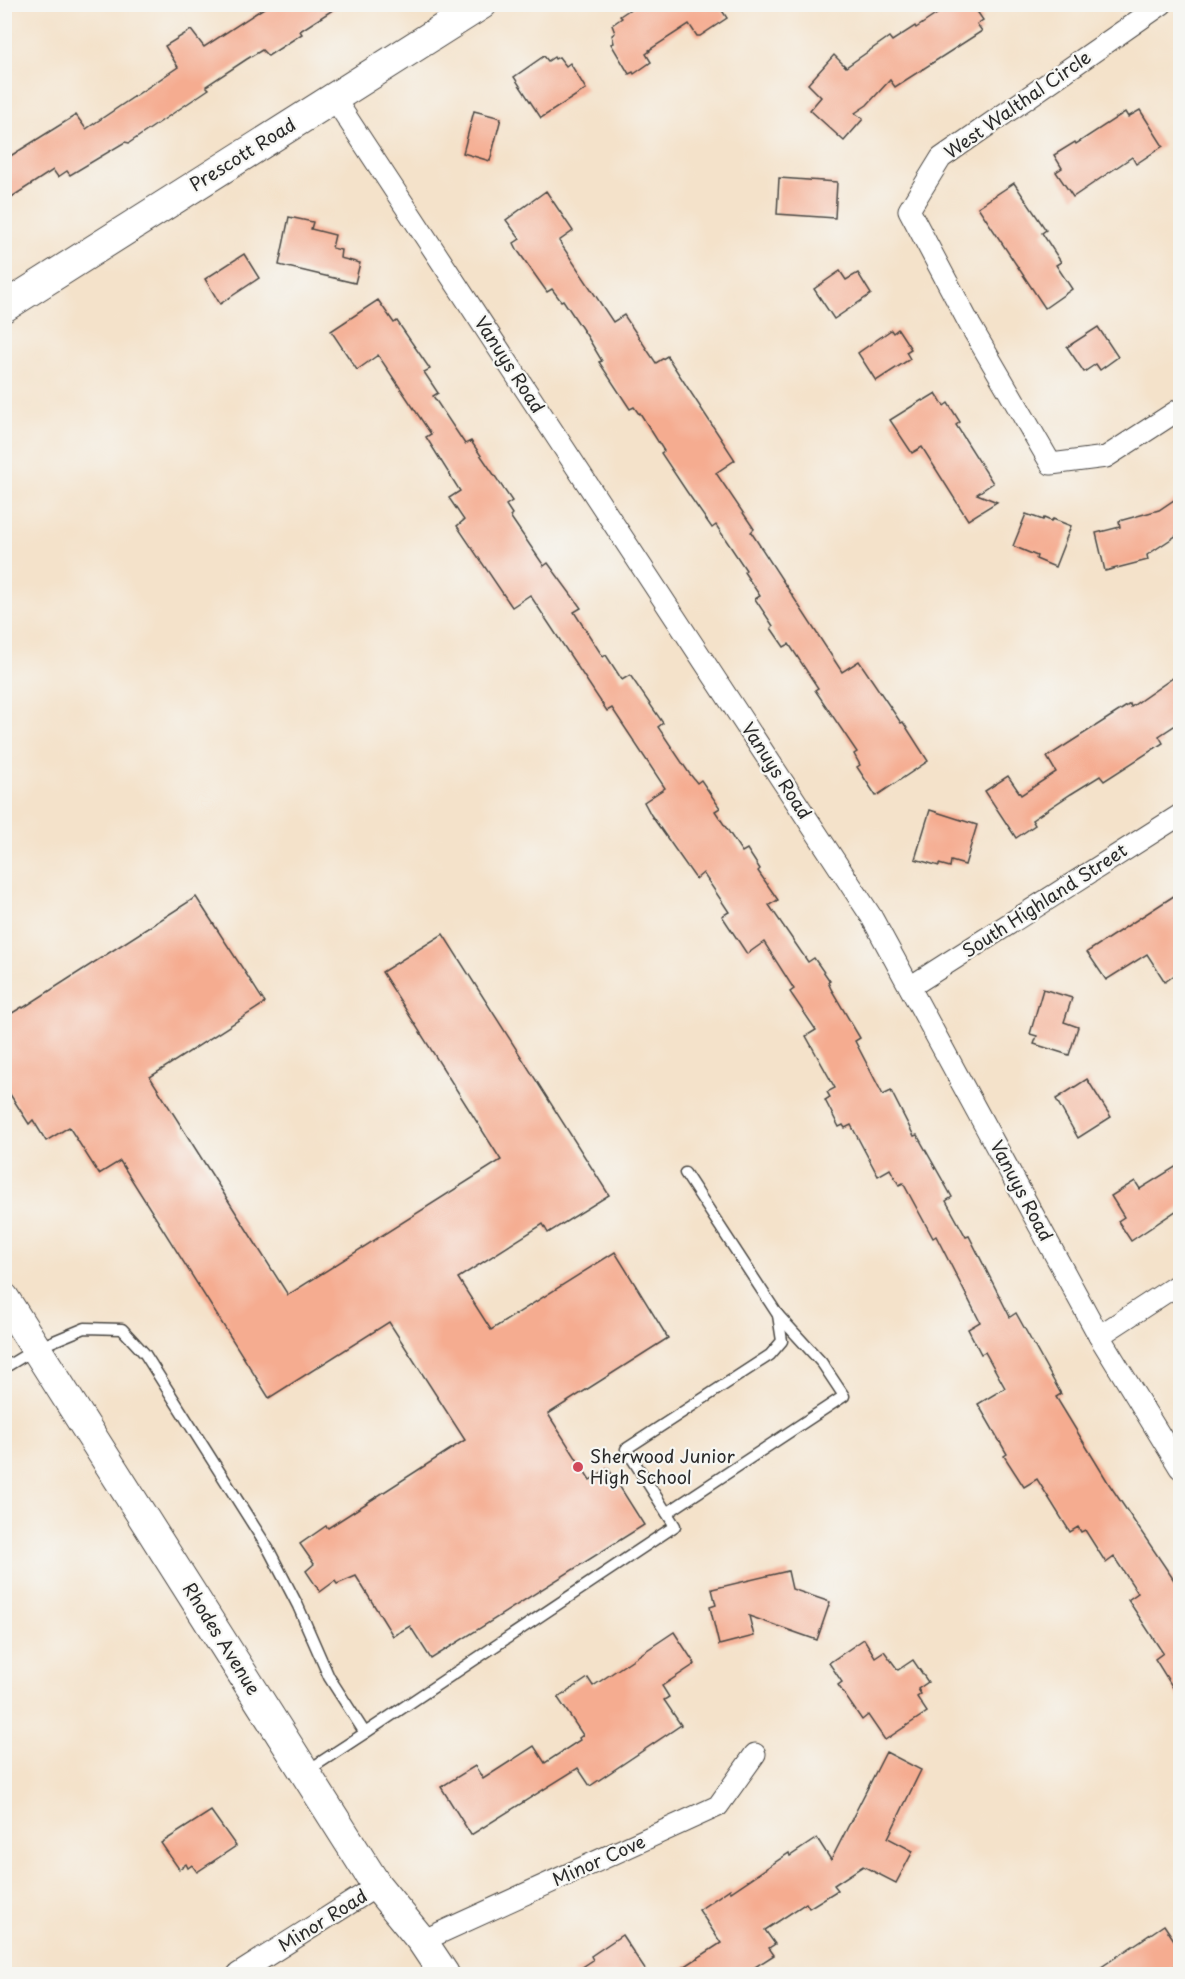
<svg xmlns="http://www.w3.org/2000/svg" width="1185" height="1979" font-family="'Playpen Sans',sans-serif">
  <style>
    .building { fill: #f5ac90 }
    .lines { fill: none; stroke-linecap: round; stroke-linejoin: round }
    .lane-casing { stroke: #494643; stroke-width: 13 }
    .street-casing { stroke: #494643; stroke-width: 23 }
    .secondary-casing { stroke: #494643; stroke-width: 32 }
    .lane { stroke: #fff; stroke-width: 10 }
    .street { stroke: #fff; stroke-width: 21 }
    .secondary { stroke: #fff; stroke-width: 30 }
    .poi-dot { fill: #d1495b; stroke: #f6f6f2; stroke-width: 2 }
    .labels { text-anchor: middle; stroke-width: 4.5; stroke-linejoin: round; paint-order: stroke }
    .street-label { font-size: 18px; fill: #2b2b2b; stroke: #f6f6f2 }
    .poi-label { font-size: 18px; fill: #2b2b2b; stroke: #f6f6f2; text-anchor: start }
  </style>
  <rect width="100%" height="100%" fill="#f6f6f2"/>
  <filter id="ink" filterUnits="userSpaceOnUse"><feTurbulence type="fractalNoise" baseFrequency=".0167" numOctaves="2"/><feDisplacementMap in="SourceGraphic" scale="12" xChannelSelector="R" yChannelSelector="G"/><feConvolveMatrix kernelMatrix="1 2 1 2 8 2 1 2 1" color-interpolation-filters="sRGB"/></filter>
  <filter id="wash" filterUnits="userSpaceOnUse"><feTurbulence type="fractalNoise" baseFrequency=".008" numOctaves="4" result="noise"/><feDisplacementMap in="SourceGraphic" scale="24" xChannelSelector="R" yChannelSelector="G"/><feGaussianBlur stdDeviation="1.35" result="paint"/><feColorMatrix in="noise" values="0 0 0 0 0 0 0 0 0 0 0 0 0 0 0 0 0 1.4 0 .05"/><feComposite in="paint" operator="in"/></filter>
  <g filter="url(#wash)">
    <rect width="100%" height="100%" fill="#f4e2ca"/>
    <g id="blocks">
      <g class="building">
        <polygon points="270,4 342,4 300,31 302,34 268,56 262,50 247,59 206,86 209,89 129,143 125,142 70,175 67,171 58,177 53,170 4,202 4,160 76,115 86,129 178,67 165,46 191,30 204,47"/>
        <polygon points="638,4 721,4 719,6 727,18 700,36 697,36 689,24 649,50 650,51 646,54 651,62 634,74 633,72 629,74 611,44 614,43 612,35 615,33 612,25 622,18 620,16"/>
        <polygon points="952,4 972,4 983,20 977,24 982,31 895,87 890,80 867,105 855,113 863,119 844,141 810,110 821,97 808,84 834,55 846,67 889,37 892,41 915,26 916,28"/>
        <polygon points="544,56 548,61 554,57 555,59 559,57 566,66 570,63 586,89 541,118 514,77"/>
        <polygon points="1140,110 1163,146 1136,164 1132,157 1073,197 1056,172 1062,168 1054,155 1075,142 1076,144 1125,112 1128,117"/>
        <polygon points="474,111 501,118 490,161 463,153"/>
        <polygon points="779,178 837,182 835,218 777,214"/>
        <polygon points="1014,183 1046,230 1042,233 1061,262 1056,265 1072,289 1045,308 978,207"/>
        <polygon points="546,191 573,231 559,241 613,322 624,315 656,363 667,356 735,460 716,473 754,529 751,532 842,672 859,661 901,723 903,722 928,761 876,796 857,767 860,765 854,754 857,752 815,690 818,688 789,644 784,647 771,628 773,626 755,599 760,596 744,572 746,570 716,525 712,528 687,492 661,453 664,451 640,413 639,414 634,407 630,409 599,362 602,361 587,336 563,300 561,301 552,289 547,292 518,251 514,243 520,239 506,220"/>
        <polygon points="289,217 313,222 311,229 335,235 332,248 341,250 340,258 360,263 355,283 279,265"/>
        <polygon points="244,254 259,278 220,304 205,279"/>
        <polygon points="840,271 846,280 858,273 871,294 834,319 814,289"/>
        <polygon points="378,300 394,323 397,321 430,369 424,372 438,393 433,396 465,444 471,441 512,501 506,505 512,514 510,516 544,566 548,563 581,608 574,612 603,657 606,655 622,680 630,675 663,723 658,727 689,773 697,783 701,780 720,808 715,811 742,852 747,849 760,869 758,871 778,900 769,905 808,962 814,958 830,981 828,982 831,989 860,1038 855,1041 883,1095 891,1091 914,1136 917,1135 952,1197 946,1201 966,1237 969,1236 1010,1317 1016,1313 1061,1394 1056,1397 1109,1484 1180,1589 1180,1699 1155,1659 1163,1653 1128,1600 1138,1593 1114,1557 1106,1563 1085,1530 1081,1532 1078,1527 1070,1532 1037,1479 1024,1487 1004,1456 1007,1454 978,1404 1005,1388 985,1352 981,1354 968,1329 980,1322 936,1236 933,1238 903,1183 899,1185 890,1169 878,1176 851,1125 845,1128 843,1125 839,1127 825,1100 830,1097 827,1092 835,1088 806,1036 816,1030 790,992 794,989 764,942 747,954 722,916 729,912 703,873 696,879 651,815 644,802 665,788 612,708 607,711 530,595 512,607 457,526 464,520 449,498 460,491 426,437 431,434 378,355 357,370 331,331"/>
        <polygon points="1098,327 1118,357 1100,370 1096,364 1084,372 1067,347"/>
        <polygon points="898,329 911,349 906,352 910,359 876,381 858,353 891,330 893,333"/>
        <polygon points="936,393 944,406 948,403 960,422 956,425 993,483 977,494 997,502 968,520 922,447 912,453 890,420 922,400 923,401"/>
        <polygon points="1180,496 1180,533 1147,555 1148,560 1105,571 1096,533 1120,527 1119,521 1159,510"/>
        <polygon points="1026,514 1043,520 1044,518 1051,521 1053,519 1071,526 1055,567 1036,559 1037,556 1013,546"/>
        <polygon points="1180,673 1180,722 1159,736 1163,743 1104,781 1100,776 1071,794 1032,820 1035,825 1016,838 985,791 1008,776 1021,795 1056,772 1047,757 1130,704 1131,707"/>
        <polygon points="930,810 977,825 965,865 951,861 950,867 939,864 939,866 915,859"/>
        <polygon points="1180,892 1180,971 1165,982 1147,954 1106,980 1087,952"/>
        <polygon points="196,897 265,1003 150,1077 288,1295 501,1160 382,972 443,934 609,1195 548,1233 543,1224 458,1278 491,1330 615,1252 668,1338 548,1414 590,1480 608,1468 644,1525 431,1659 410,1626 393,1636 356,1576 337,1584 335,1581 320,1592 306,1571 314,1564 300,1544 326,1526 328,1528 465,1440 389,1322 269,1398 120,1161 99,1174 69,1127 46,1141 33,1120 29,1124 4,1085 4,1018 22,1007 23,1008"/>
        <polygon points="1043,989 1072,998 1064,1022 1078,1027 1069,1055 1034,1044 1037,1036 1030,1034"/>
        <polygon points="1087,1079 1111,1117 1078,1138 1056,1099"/>
        <polygon points="1180,1164 1180,1208 1131,1241 1118,1221 1124,1217 1111,1196 1135,1181 1140,1189"/>
        <polygon points="788,1571 792,1589 830,1602 817,1640 749,1616 754,1636 719,1645 710,1607 716,1605 712,1589"/>
        <polygon points="674,1632 695,1664 662,1686 669,1697 664,1700 681,1725 590,1786 578,1768 471,1835 441,1787 475,1766 483,1779 534,1746 545,1763 580,1740 579,1738 583,1735 558,1698 588,1678 593,1686"/>
        <polygon points="864,1639 875,1657 884,1651 898,1670 913,1660 928,1682 918,1689 921,1694 917,1697 927,1712 885,1740 868,1715 862,1720 838,1685 842,1682 829,1663"/>
        <polygon points="886,1752 921,1770 888,1838 913,1851 896,1883 863,1866 834,1885 838,1890 809,1908 806,1903 765,1930 775,1944 769,1948 774,1955 744,1974 673,1974 721,1943 699,1910 730,1889 731,1892 789,1853 790,1856 817,1838 831,1860"/>
        <polygon points="211,1811 236,1846 197,1872 192,1865 188,1868 186,1864 179,1869 161,1843"/>
        <polygon points="1164,1925 1180,1949 1180,1962 1162,1974 1091,1974"/>
        <polygon points="622,1935 648,1974 572,1974 593,1960 591,1956"/>
      </g>
    </g>
  </g>
  <g filter="url(#ink)">
    <use href="#blocks" fill-opacity="0" stroke="#494643" stroke-width="1.5"/>
    <g class="lines">
      <g class="lane-casing">
        <g id="lane">
          <polyline points="4,1368 37,1348 85,1328 122,1329 145,1354 269,1550 298,1606 329,1677 365,1733 675,1526 626,1449 770,1355 782,1341 778,1315 685,1173"/>
          <polyline points="667,1513 844,1396 822,1363 778,1315"/>
          <polyline points="307,1771 365,1733"/>
        </g>
      </g>
      <g class="street-casing">
        <g id="street">
          <polyline points="1162,4 941,158 909,210 970,325 1051,464 1106,457 1180,409"/>
          <polyline points="334,98 871,916 1099,1336 1180,1468"/>
          <polyline points="910,987 1180,815"/>
          <polyline points="1099,1336 1180,1283"/>
          <polyline points="422,1941 718,1806 755,1754"/>
          <polyline points="238,1974 377,1886"/>
        </g>
      </g>
      <g class="secondary-casing">
        <g id="secondary">
          <polyline points="4,307 482,4"/>
          <polyline points="4,1298 377,1886 422,1941 444,1974"/>
        </g>
      </g>
      <use href="#lane" class="lane"/>
      <use href="#street" class="street"/>
      <use href="#secondary" class="secondary"/>
    </g>
  </g>
  <circle class="poi-dot" cx="578" cy="1467" r="6"/>
  <g class="labels">
    <g class="street-label">
      <text transform="translate(1018 105) rotate(-35)" y="6">West Walthal Circle</text>
      <text transform="translate(243 155) rotate(-32)" y="6">Prescott Road</text>
      <text transform="translate(509 365) rotate(57)" y="6">Vanuys Road</text>
      <text transform="translate(776 771) rotate(57)" y="6">Vanuys Road</text>
      <text transform="translate(1045 901) rotate(-33)" y="6">South Highland Street</text>
      <text transform="translate(1021 1191) rotate(62)" y="6">Vanuys Road</text>
      <text transform="translate(221 1639) rotate(58)" y="6">Rhodes Avenue</text>
      <text transform="translate(599 1861) rotate(-24)" y="6">Minor Cove</text>
      <text transform="translate(323 1921) rotate(-32)" y="6">Minor Road</text>
    </g>
    <g class="poi-label">
      <text x="590" y="1463">Sherwood Junior<tspan x="590" dy="21">High School</tspan></text>
    </g>
  </g>
  <rect width="1185" height="1979" fill="none" stroke="#f6f6f2" stroke-width="24"/>
</svg>
